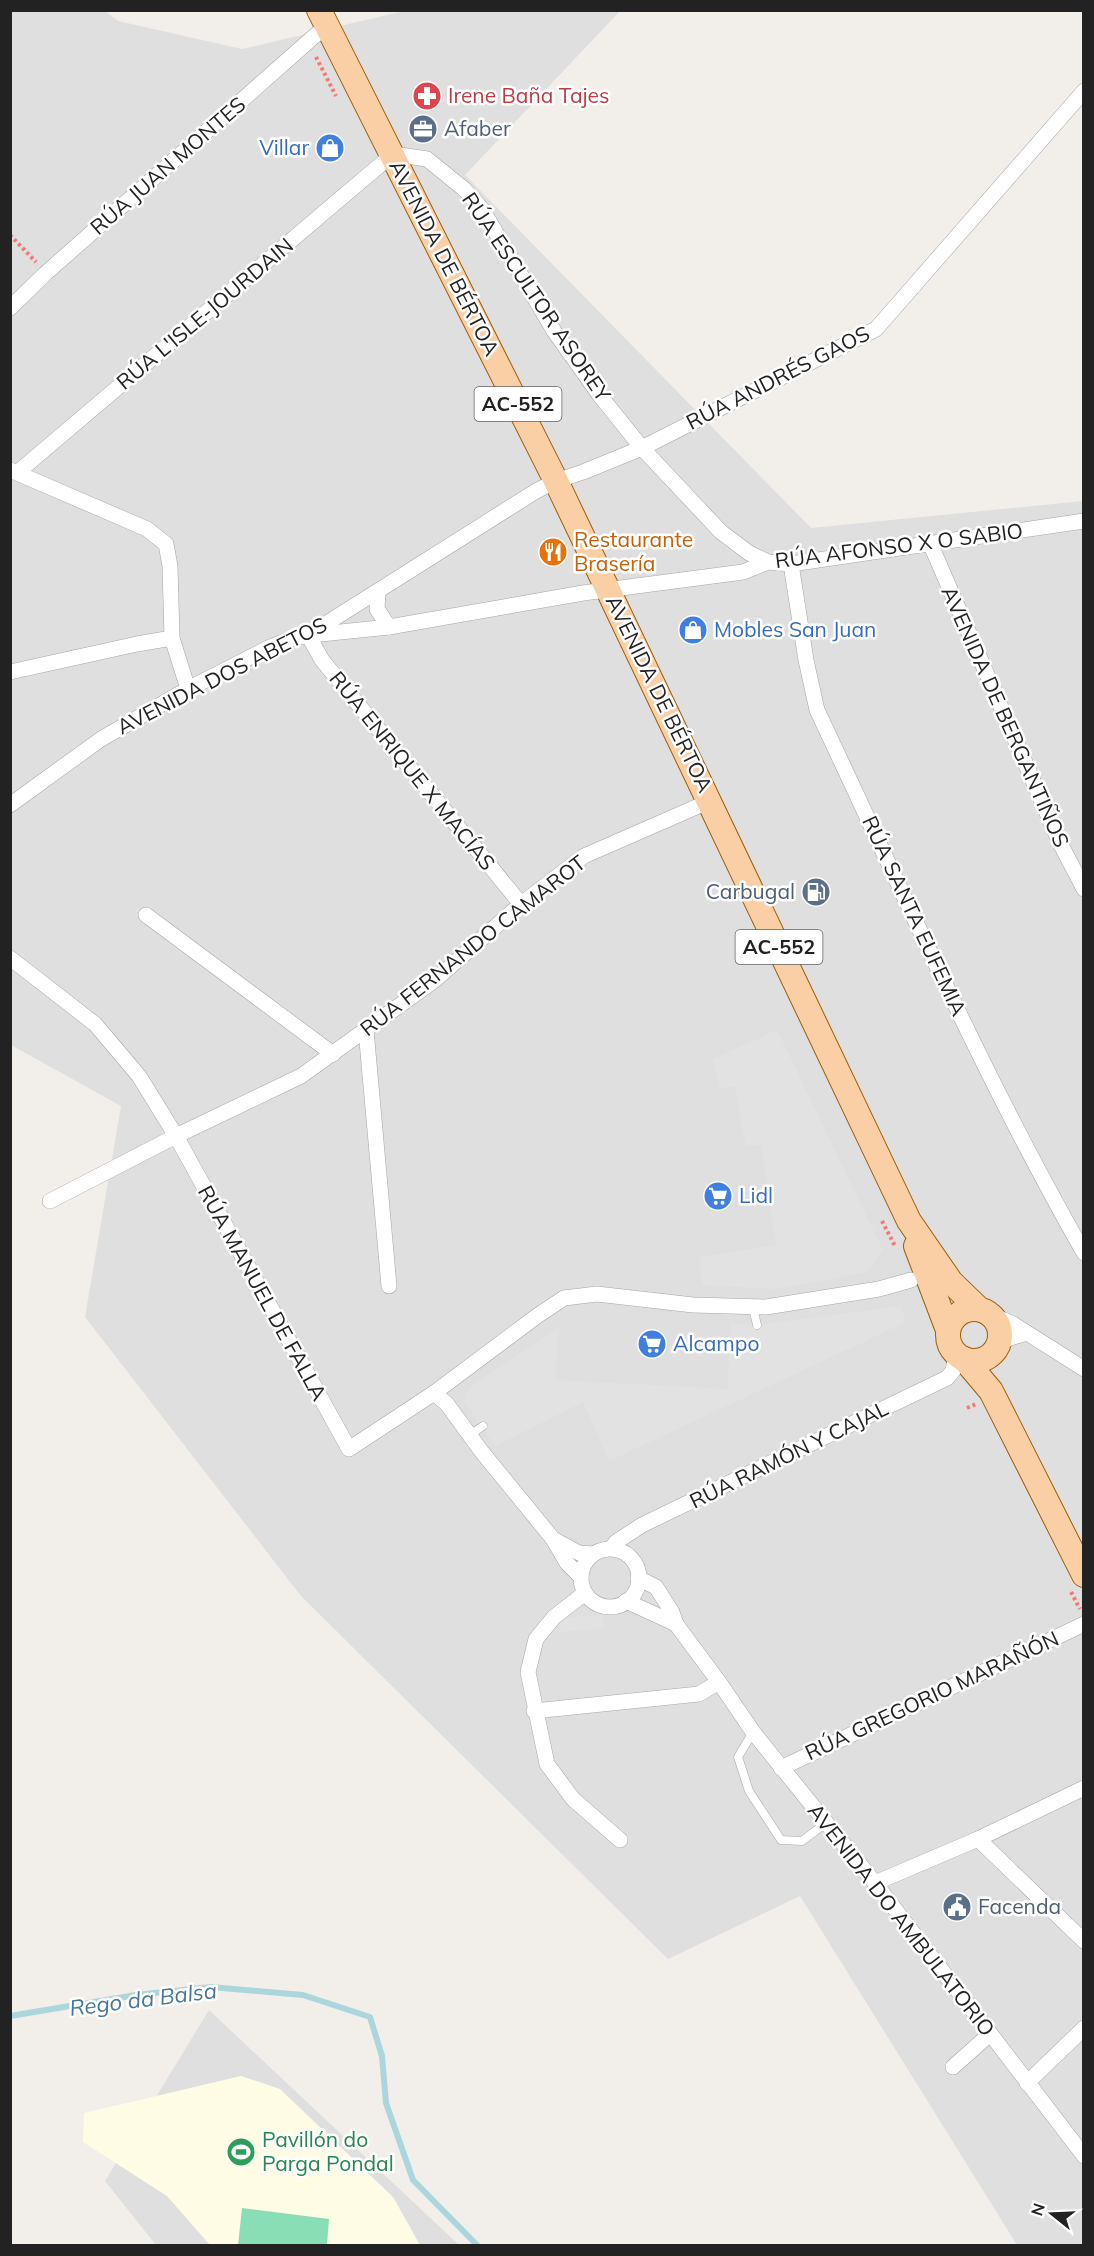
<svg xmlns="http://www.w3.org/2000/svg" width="1094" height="2256" font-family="Mulish,sans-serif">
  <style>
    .residential { fill: #e0dfdf }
    .education { fill: #fefce5 }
    .pitch { fill: #8adeb6 }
    .parking { fill: #e2e2e2 }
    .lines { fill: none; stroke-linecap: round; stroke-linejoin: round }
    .stream { stroke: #abd6de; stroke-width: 6 }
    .service-casing { stroke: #a6a6a6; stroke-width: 9 }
    .minor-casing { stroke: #a6a6a6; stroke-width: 16 }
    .primary-casing { stroke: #9c5d03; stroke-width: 26 }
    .path { stroke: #f77775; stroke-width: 4; stroke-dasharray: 3 3; stroke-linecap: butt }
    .service { stroke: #fff; stroke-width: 8 }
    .minor { stroke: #fff; stroke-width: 15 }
    .primary { stroke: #facfa5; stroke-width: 24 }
    .labels { text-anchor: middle; stroke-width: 5; stroke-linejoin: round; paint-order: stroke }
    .shield { fill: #fff; stroke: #646464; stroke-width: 1.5 }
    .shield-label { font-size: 20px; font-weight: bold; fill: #222 }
    .health-label { font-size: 21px; fill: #be3a42; stroke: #fff; text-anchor: start }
    .service-label { font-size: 21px; fill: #4e5e75; stroke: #fff; text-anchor: start }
    .shop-label { font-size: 21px; fill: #366cbe; stroke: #fff; text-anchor: start }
    .street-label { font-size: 21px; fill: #222; stroke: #fff }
    .food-label { font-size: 21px; fill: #c56008; stroke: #fff; text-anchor: start }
    .leisure-label { font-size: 21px; fill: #27864d; stroke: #fff; text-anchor: start }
    .water-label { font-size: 22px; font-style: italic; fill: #467699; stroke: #fff }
  </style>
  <rect width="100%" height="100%" fill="#f2eee9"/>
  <g class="residential">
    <polygon points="10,11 105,11 118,21 242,49 404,11 620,11 465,175 811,528 1083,501 1083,2245 1017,2245 800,1896 668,1959 301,1596 85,1317 121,1106 11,1045"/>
    <polygon points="209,2010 459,2245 156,2245 105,2181"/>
  </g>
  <polygon class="education" points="241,2076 280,2089 393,2197 420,2245 210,2245 167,2196 83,2142 84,2113"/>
  <polygon class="pitch" points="242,2208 329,2219 327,2245 238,2245"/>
  <g class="parking">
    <polygon points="777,1030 883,1250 868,1272 777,1289 702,1285 699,1257 776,1245 761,1145 746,1147 735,1087 720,1088 713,1059"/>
    <polygon points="900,1306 906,1322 609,1461 583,1402 495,1446 464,1401 470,1387 559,1328 555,1380 727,1389 731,1323 757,1325"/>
    <polygon points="601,1615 605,1628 560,1632 559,1618"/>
  </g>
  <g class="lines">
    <polyline class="stream" points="10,2016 136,1995 211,1987 303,1995 370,2017 382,2056 386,2103 413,2180 478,2246"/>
    <g class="service-casing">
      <g id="service">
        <polyline points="753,1308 757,1325"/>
        <polyline points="470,1435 483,1426"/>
        <polyline points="753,1732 738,1757 749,1791 781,1840 802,1841 826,1823"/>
      </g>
    </g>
    <g class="minor-casing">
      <g id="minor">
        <polyline points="10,308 46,273 327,25"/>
        <polyline points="10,470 147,529 166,544 170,566 172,638 188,689"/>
        <polyline points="18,472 393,154 427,159 464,189 482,209 554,331 601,397 642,448 721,532 749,553 768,562"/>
        <polyline points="930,543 1060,843 1084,889"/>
        <path d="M791 564 806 660 817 710C903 892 984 1078 1084 1253"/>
        <polyline points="378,592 377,609 389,627"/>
        <polyline points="308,635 322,660 521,904"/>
        <polyline points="311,635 389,627 583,593 743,572 768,562 791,564 1084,521"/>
        <polyline points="10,672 137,644 172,638"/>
        <polyline points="10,805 101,739 188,689 268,648 288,640 308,635 536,491 556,481 583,472 642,448 876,329 1084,91"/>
        <polyline points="146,915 333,1054"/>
        <polyline points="10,958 95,1024 139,1076 176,1136 349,1449 434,1393 537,1316 564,1298 597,1294 693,1305 766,1307 879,1289 911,1280"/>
        <polyline points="366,1030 389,1286"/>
        <polyline points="50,1201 176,1136 301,1076 435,980 521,904 584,856 710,801"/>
        <polyline points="992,1315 1013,1324 1084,1369"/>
        <polyline points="999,1344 1010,1338 1027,1333"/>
        <polyline points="434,1393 447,1404 482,1452 553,1539 567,1563 581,1577"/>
        <polyline points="553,1539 579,1553 593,1554"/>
        <polyline points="612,1548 616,1542 642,1525 947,1378 953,1371 956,1355"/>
        <circle cx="610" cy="1578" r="29"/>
        <polyline points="638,1578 656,1587 672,1612 676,1624 719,1682 753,1732 875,1883 1084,2156"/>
        <polyline points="585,1593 554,1617 536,1639 528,1672 547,1764 573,1799 620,1840"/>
        <polyline points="626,1601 676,1624"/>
        <polyline points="534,1711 699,1694 719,1682"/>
        <polyline points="781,1768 1084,1624"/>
        <polyline points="978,1839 1084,1941"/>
        <polyline points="875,1883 978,1839 1084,1788"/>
        <polyline points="953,2067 990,2034"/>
        <polyline points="1027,2083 1084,2028"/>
      </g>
    </g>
    <g class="primary-casing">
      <g id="primary">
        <polyline points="319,10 556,481 909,1221 951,1282 978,1308"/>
        <polyline points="916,1246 948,1330"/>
        <circle cx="974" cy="1335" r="26"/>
        <polyline points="964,1359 991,1391 1084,1575"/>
      </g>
    </g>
    <g class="path">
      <polyline points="316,57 336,96"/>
      <polyline points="10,235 36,262"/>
      <polyline points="882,1221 895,1246"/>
      <polyline points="967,1408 976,1404"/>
      <polyline points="1071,1592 1080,1609"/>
    </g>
    <use href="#service" class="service"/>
    <use href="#minor" class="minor"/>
    <use href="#primary" class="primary"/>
  </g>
  <defs>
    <g id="pharmacy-disc" transform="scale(1.5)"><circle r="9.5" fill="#e0444e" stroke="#fff"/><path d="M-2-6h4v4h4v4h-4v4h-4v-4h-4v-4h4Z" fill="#fff"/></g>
    <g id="office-disc" transform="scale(1.5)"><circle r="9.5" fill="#5c6f8a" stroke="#fff"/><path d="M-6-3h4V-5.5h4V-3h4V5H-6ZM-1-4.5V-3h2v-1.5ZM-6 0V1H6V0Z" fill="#fff"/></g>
    <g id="shop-disc" transform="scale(1.5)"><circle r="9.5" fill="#3f7fe0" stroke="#fff"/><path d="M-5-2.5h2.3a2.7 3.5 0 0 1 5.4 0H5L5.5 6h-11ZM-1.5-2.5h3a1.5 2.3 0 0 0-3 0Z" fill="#fff"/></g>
    <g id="restaurant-disc" transform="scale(1.5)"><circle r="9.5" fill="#e8710a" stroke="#fff"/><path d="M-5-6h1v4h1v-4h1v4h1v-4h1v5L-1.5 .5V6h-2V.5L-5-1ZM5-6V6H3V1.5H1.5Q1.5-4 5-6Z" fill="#fff"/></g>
    <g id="fuel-disc" transform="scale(1.5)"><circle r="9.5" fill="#5c6f8a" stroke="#fff"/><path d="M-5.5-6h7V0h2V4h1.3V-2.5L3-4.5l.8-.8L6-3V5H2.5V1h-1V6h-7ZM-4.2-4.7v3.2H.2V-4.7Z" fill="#fff"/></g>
    <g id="supermarket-disc" transform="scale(1.5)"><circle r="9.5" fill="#3f7fe0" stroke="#fff"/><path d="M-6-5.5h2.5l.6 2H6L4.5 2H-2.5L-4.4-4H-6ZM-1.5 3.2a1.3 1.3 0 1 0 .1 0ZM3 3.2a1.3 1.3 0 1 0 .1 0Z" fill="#fff"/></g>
    <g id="civic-disc" transform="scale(1.5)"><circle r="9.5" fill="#5c6f8a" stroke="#fff"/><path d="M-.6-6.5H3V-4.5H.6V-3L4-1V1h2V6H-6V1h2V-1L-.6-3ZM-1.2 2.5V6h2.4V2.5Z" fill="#fff"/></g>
    <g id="stadium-disc" transform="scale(1.5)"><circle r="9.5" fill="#2e9e5b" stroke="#fff"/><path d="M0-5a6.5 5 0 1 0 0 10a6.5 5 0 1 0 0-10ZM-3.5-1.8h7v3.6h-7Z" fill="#fff"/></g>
  </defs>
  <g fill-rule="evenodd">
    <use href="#pharmacy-disc" x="427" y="96"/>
    <use href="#office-disc" x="423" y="129"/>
    <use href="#shop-disc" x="330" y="148"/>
    <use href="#restaurant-disc" x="553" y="552"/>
    <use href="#shop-disc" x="693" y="630"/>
    <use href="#fuel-disc" x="816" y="892"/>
    <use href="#supermarket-disc" x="718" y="1196"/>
    <use href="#supermarket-disc" x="652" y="1344"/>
    <use href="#civic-disc" x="957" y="1907"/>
    <use href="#stadium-disc" x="241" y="2152"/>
  </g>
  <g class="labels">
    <g class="shield">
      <rect x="474.5" y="387" width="87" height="34" rx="4.5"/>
      <rect x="735.5" y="930" width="87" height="34" rx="4.5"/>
    </g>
    <g class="shield-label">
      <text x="518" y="411">AC-552</text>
      <text x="779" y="954">AC-552</text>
    </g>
    <g class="health-label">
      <text x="448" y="103">Irene Baña Tajes</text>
    </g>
    <g class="service-label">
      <text x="444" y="136">Afaber</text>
      <text x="795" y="899" text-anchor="end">Carbugal</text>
      <text x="978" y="1914">Facenda</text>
    </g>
    <g class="shop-label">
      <text x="309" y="155" text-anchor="end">Villar</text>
      <text x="714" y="637">Mobles San Juan</text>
      <text x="739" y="1203">Lidl</text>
      <text x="673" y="1351">Alcampo</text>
    </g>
    <g class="street-label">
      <text transform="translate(168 166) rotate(-41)" y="7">RÚA JUAN MONTES</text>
      <text transform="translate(444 258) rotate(63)" y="7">AVENIDA DE BÉRTOA</text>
      <text transform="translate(536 297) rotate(56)" y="7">RÚA ESCULTOR ASOREY</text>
      <text transform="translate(205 314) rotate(-40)" y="7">RÚA L'ISLE-JOURDAIN</text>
      <text transform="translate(778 378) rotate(-27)" y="7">RÚA ANDRÉS GAOS</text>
      <text transform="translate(899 546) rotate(-7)" y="7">RÚA AFONSO X O SABIO</text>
      <text transform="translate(222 676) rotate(-27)" y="7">AVENIDA DOS ABETOS</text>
      <text transform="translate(659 694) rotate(64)" y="7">AVENIDA DE BÉRTOA</text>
      <text transform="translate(1005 717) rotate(66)" y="7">AVENIDA DE BERGANTIÑOS</text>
      <text transform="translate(412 771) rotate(51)" y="7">RÚA ENRIQUE X MACÍAS</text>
      <text transform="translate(914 916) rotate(65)" y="7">RÚA SANTA EUFEMIA</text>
      <text transform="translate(473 946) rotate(-38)" y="7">RÚA FERNANDO CAMAROT</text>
      <text transform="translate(262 1293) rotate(61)" y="7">RÚA MANUEL DE FALLA</text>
      <text transform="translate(789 1455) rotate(-26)" y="7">RÚA RAMÓN Y CAJAL</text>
      <text transform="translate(932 1696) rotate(-25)" y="7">RÚA GREGORIO MARAÑÓN</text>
      <text transform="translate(901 1920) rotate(52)" y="7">AVENIDA DO AMBULATORIO</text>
    </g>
    <g class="food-label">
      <text x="574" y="547">Restaurante<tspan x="574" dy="24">Brasería</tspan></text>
    </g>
    <g class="leisure-label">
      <text x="262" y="2147">Pavillón do<tspan x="262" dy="24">Parga Pondal</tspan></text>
    </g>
    <g class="water-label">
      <text transform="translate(143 1999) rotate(-7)" y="8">Rego da Balsa</text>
    </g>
  </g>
  <rect width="1094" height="2256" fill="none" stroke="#222222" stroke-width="24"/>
  <g transform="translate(1052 2214) rotate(288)" stroke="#ffffff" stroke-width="4.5" paint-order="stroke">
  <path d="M0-4.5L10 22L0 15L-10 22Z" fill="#222222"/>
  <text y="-9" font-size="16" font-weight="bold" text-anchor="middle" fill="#222222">N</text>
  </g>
</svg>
